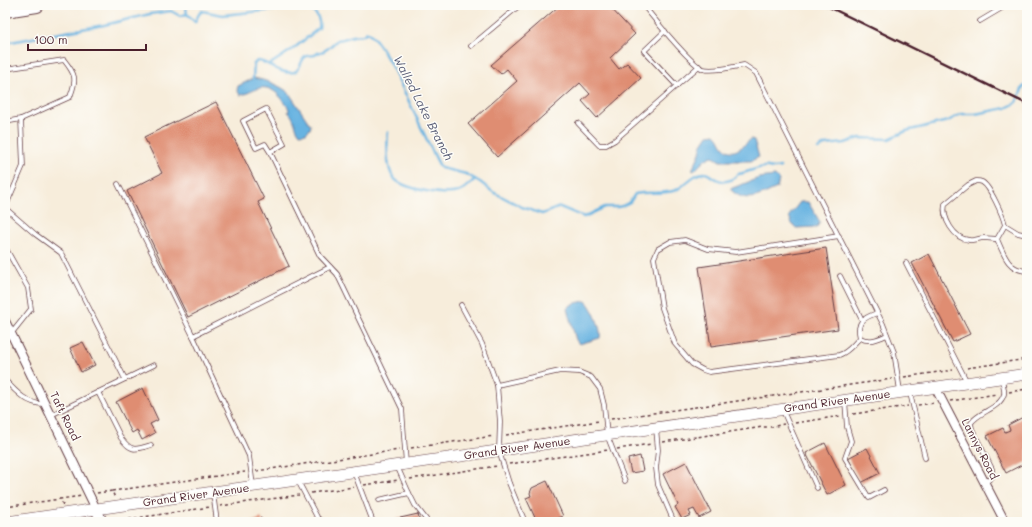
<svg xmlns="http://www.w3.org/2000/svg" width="1032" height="527" font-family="Mali,sans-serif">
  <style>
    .water { fill: #68b3e1; stroke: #596986 }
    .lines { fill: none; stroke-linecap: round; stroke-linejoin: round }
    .stream { stroke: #68b3e1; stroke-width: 2.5 }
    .building { fill: #df8d72 }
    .service-casing { stroke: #643e45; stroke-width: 5.5 }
    .minor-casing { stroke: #643e45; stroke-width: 10 }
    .tertiary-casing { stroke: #643e45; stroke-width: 12 }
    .secondary-casing { stroke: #643e45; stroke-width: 12 }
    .motorway-casing { stroke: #643e45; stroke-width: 16 }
    .path { stroke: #643e45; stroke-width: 1.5; stroke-dasharray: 3 3; stroke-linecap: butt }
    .service { stroke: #fff; stroke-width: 4 }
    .minor { stroke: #fff; stroke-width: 8 }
    .tertiary { stroke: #fff; stroke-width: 10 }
    .secondary { stroke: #fff; stroke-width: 11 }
    .motorway { stroke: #fff; stroke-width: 14 }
    .rail { stroke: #4a1f2b; stroke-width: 2.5 }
    .labels { text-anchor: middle; stroke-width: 3; stroke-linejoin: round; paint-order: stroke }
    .street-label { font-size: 11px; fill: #4a1f2b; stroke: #fdfcf7 }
    .water-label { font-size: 12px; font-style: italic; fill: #565a74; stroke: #fdfcf7 }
  </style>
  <rect width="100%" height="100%" fill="#fdfcf7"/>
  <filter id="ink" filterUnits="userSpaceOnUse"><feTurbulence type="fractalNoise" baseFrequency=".025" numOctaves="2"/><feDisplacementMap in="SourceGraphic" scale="8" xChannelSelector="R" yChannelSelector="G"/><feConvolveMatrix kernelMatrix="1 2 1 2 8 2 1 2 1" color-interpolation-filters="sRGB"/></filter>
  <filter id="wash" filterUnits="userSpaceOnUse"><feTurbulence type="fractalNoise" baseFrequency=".012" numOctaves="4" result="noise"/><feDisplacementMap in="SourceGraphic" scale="16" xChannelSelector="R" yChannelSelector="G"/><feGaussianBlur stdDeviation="0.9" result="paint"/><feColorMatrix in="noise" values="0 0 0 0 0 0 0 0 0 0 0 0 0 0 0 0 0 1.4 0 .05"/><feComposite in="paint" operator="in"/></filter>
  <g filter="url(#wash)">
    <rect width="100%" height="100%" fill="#f7eddb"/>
    <g class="water">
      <path d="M254 78C265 80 280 85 289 93L311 126 310 129 306 133 300 134C294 127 295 117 288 112L289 109C281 96 270 82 254 90 249 92 245 95 240 95L237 90 238 86Z"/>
      <path d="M715 134C720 138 720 143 724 147 733 158 744 145 751 139L754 140 759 157 751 161H720L712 156 706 159 694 171 692 170 700 153 702 144 708 135Z"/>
      <path d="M775 176 779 180 777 188C759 196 746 205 730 189L759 178Z"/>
      <polygon points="800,202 808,202 820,222 817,227 796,228 792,224 789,216"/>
      <path d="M586 301C593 308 602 329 600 338L579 344 576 340 567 309C571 303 580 302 586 301Z"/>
    </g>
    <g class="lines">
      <g class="stream">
        <path d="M186 8 187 14 195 22 199 14 202 11 223 15 303 7C313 8 321 17 319 28L293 49 269 65"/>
        <polyline points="5,43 104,25 150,14 171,11 180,16 187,14"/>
        <path d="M253 79 254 64 257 61C270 61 278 75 294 72 301 70 300 61 305 57 308 55 311 56 315 55 318 52 320 52 324 51 329 48 333 44 337 40L343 39 353 36 363 35 367 32C385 39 427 145 441 168L466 174 480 182 493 192 522 207 539 213 542 214 560 207 584 217 605 207H618L622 206 630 202 635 194C648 191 663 195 676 190 685 186 694 172 705 173 709 173 712 178 716 179 724 183 732 181 738 174 747 173 755 168 764 167 771 166 771 170 780 167"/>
        <path d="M388 132C387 144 386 166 393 177 401 189 444 196 458 192 464 190 471 183 475 179"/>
        <polyline points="818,149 825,145 845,143 860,138 889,139 906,131 948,121 961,114 975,114 1006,108 1016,103 1023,87 1027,85"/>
      </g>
    </g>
    <g id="blocks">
      <g class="building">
        <polygon points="560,5 608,5 635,34 610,58 619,69 627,63 641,78 597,118 582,101 590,94 580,83 497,157 468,124 517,81 507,69 501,74 491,65"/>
        <polygon points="216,102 264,199 258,202 289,266 188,317 127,191 162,173 144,137"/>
        <polygon points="826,248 838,329 711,347 699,267"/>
        <polygon points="929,254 970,334 953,342 912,263"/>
        <polygon points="83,342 95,365 81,372 70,348"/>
        <polygon points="143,388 158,420 150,424 155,433 142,440 137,430 132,433 116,402"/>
        <polygon points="1027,415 1027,462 1006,473 987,436 1003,428 1005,432 1010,430 1008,425"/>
        <polygon points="825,443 846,485 827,495 806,453"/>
        <polygon points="867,448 880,473 861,483 848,458"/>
        <polygon points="640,456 643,471 631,473 628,459"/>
        <polygon points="686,462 711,512 699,518 694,509 689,511 691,515 682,519 675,507 678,505 663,474"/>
        <polygon points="547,481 563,516 550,522 537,522 526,498 531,496 530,493 532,488"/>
        <polygon points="418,514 420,522 397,522 396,519"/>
        <polygon points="261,518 263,522 252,522"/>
      </g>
    </g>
  </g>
  <g filter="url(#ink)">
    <use href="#blocks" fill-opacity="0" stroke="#643e45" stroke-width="1"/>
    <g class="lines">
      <g class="service-casing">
        <g id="service">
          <path d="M643 5C654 18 690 64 703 69 714 72 733 67 744 65L756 73 883 324 894 352 900 391"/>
          <polyline points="980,21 1007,5"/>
          <polyline points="665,31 644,51 677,86"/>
          <polyline points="471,46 520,5"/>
          <path d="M5 69 64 60C76 75 77 79 70 97L21 119 5 122"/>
          <polyline points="578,123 599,145 606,145 615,140 699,66"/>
          <polyline points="270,152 265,144 256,148 243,121 266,109 284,144 270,152 320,256 337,274 402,409 406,464"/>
          <path d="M976 181C978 181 980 181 982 182 990 186 1003 216 1005 225L997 239C993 239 988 238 984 238 979 238 974 241 969 240 954 239 942 218 945 204L968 185Z"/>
          <polyline points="118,184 193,336 330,267"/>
          <polyline points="5,208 35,234 61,253 125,379"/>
          <polyline points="5,208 23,166 21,119"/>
          <polyline points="1005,225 1018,233 1027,235"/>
          <path d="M839 236 736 252 708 249 685 240 670 242 658 249 654 258 662 308 675 344 692 364 703 370 709 372 839 355C849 352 853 344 860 338 870 343 878 339 887 335"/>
          <path d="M997 239C1004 255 1008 270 1027 271"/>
          <polyline points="5,247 28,288 31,309 11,334"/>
          <polyline points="906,263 967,382"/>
          <polyline points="840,276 862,320"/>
          <polyline points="461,305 482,344 497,385 500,422 499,451 509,483 525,522"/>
          <polyline points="193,336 249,456 253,486"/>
          <path d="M860 338C856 322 863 318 877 313"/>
          <path d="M5 380C16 392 28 405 45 404"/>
          <polyline points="497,385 560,371 579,372 591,377 600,389 604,405 607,435 625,481"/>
          <path d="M98 392 121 438C131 452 135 450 151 445"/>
          <polyline points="910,393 925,458"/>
          <polyline points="845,400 847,427 851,441 845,458 869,498 884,490"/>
          <polyline points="783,411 817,488"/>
          <polyline points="51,415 154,365"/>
          <polyline points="656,428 658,450 656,468 658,485 674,522"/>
          <polyline points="354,472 373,522"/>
          <polyline points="298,481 317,517 321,522"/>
          <path d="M985 483 992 477V469L972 429 971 423C979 411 1000 409 1004 394 1005 389 1002 383 1002 378"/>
          <polyline points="213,493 217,522"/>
          <polyline points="409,493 415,505 428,522"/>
          <polyline points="379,500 409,493 397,466"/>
        </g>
      </g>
      <g class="minor-casing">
        <g id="minor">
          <polyline points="5,321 96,509"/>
          <polyline points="935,387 1005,522"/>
        </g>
      </g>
      <g class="tertiary-casing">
        <polyline id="tertiary" points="96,509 102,522"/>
      </g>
      <g class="secondary-casing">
        <polyline id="secondary" points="7,522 1027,374"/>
      </g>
      <g class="motorway-casing">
        <polyline id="motorway" points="5,10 37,5"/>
      </g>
      <g class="path">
        <polyline points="967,368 1027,359"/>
        <polyline points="904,377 953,370"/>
        <polyline points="1009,392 1027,389"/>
        <polyline points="950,401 997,394"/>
        <polyline points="918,405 934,403"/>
        <polyline points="853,414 908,406"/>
        <polyline points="611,419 892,379"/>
        <polyline points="795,423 841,416"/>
        <polyline points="506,435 599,421"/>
        <polyline points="663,442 763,427 771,427 784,424"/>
        <polyline points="411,448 494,436"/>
        <polyline points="617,449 651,444"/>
        <polyline points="509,464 608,450"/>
        <polyline points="256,471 399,450"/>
        <polyline points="410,479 497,466"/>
        <polyline points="364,485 398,480"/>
        <polyline points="112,491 245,472"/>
        <polyline points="97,493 112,491 115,498"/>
        <polyline points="311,493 354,487"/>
        <polyline points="63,505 60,499 82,496"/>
        <polyline points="220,506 299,495"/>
        <polyline points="5,507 60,499"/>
        <polyline points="117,521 210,507"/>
      </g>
      <use href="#service" class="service"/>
      <use href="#minor" class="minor"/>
      <use href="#tertiary" class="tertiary"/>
      <use href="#secondary" class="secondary"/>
      <use href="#motorway" class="motorway"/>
      <polyline class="rail" points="825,5 1027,104"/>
    </g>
  </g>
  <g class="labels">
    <g class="street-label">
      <text transform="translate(837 401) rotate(-8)" y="4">Grand River Avenue</text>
      <text transform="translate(65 416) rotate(64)" y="4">Taft Road</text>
      <text transform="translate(517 448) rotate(-8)" y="4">Grand River Avenue</text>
      <text transform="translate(980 449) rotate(63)" y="4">Lannys Road</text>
      <text transform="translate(196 495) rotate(-8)" y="4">Grand River Avenue</text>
    </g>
    <g class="water-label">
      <text transform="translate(423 108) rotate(63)" y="4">Walled Lake Branch</text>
    </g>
  </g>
  <rect width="1032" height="527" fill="none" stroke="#fdfcf7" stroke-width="20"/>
  <path d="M28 44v6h118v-6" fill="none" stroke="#4a1f2b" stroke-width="2"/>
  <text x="34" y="44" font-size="12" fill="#4a1f2b" stroke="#fdfcf7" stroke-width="3" paint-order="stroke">100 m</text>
</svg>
